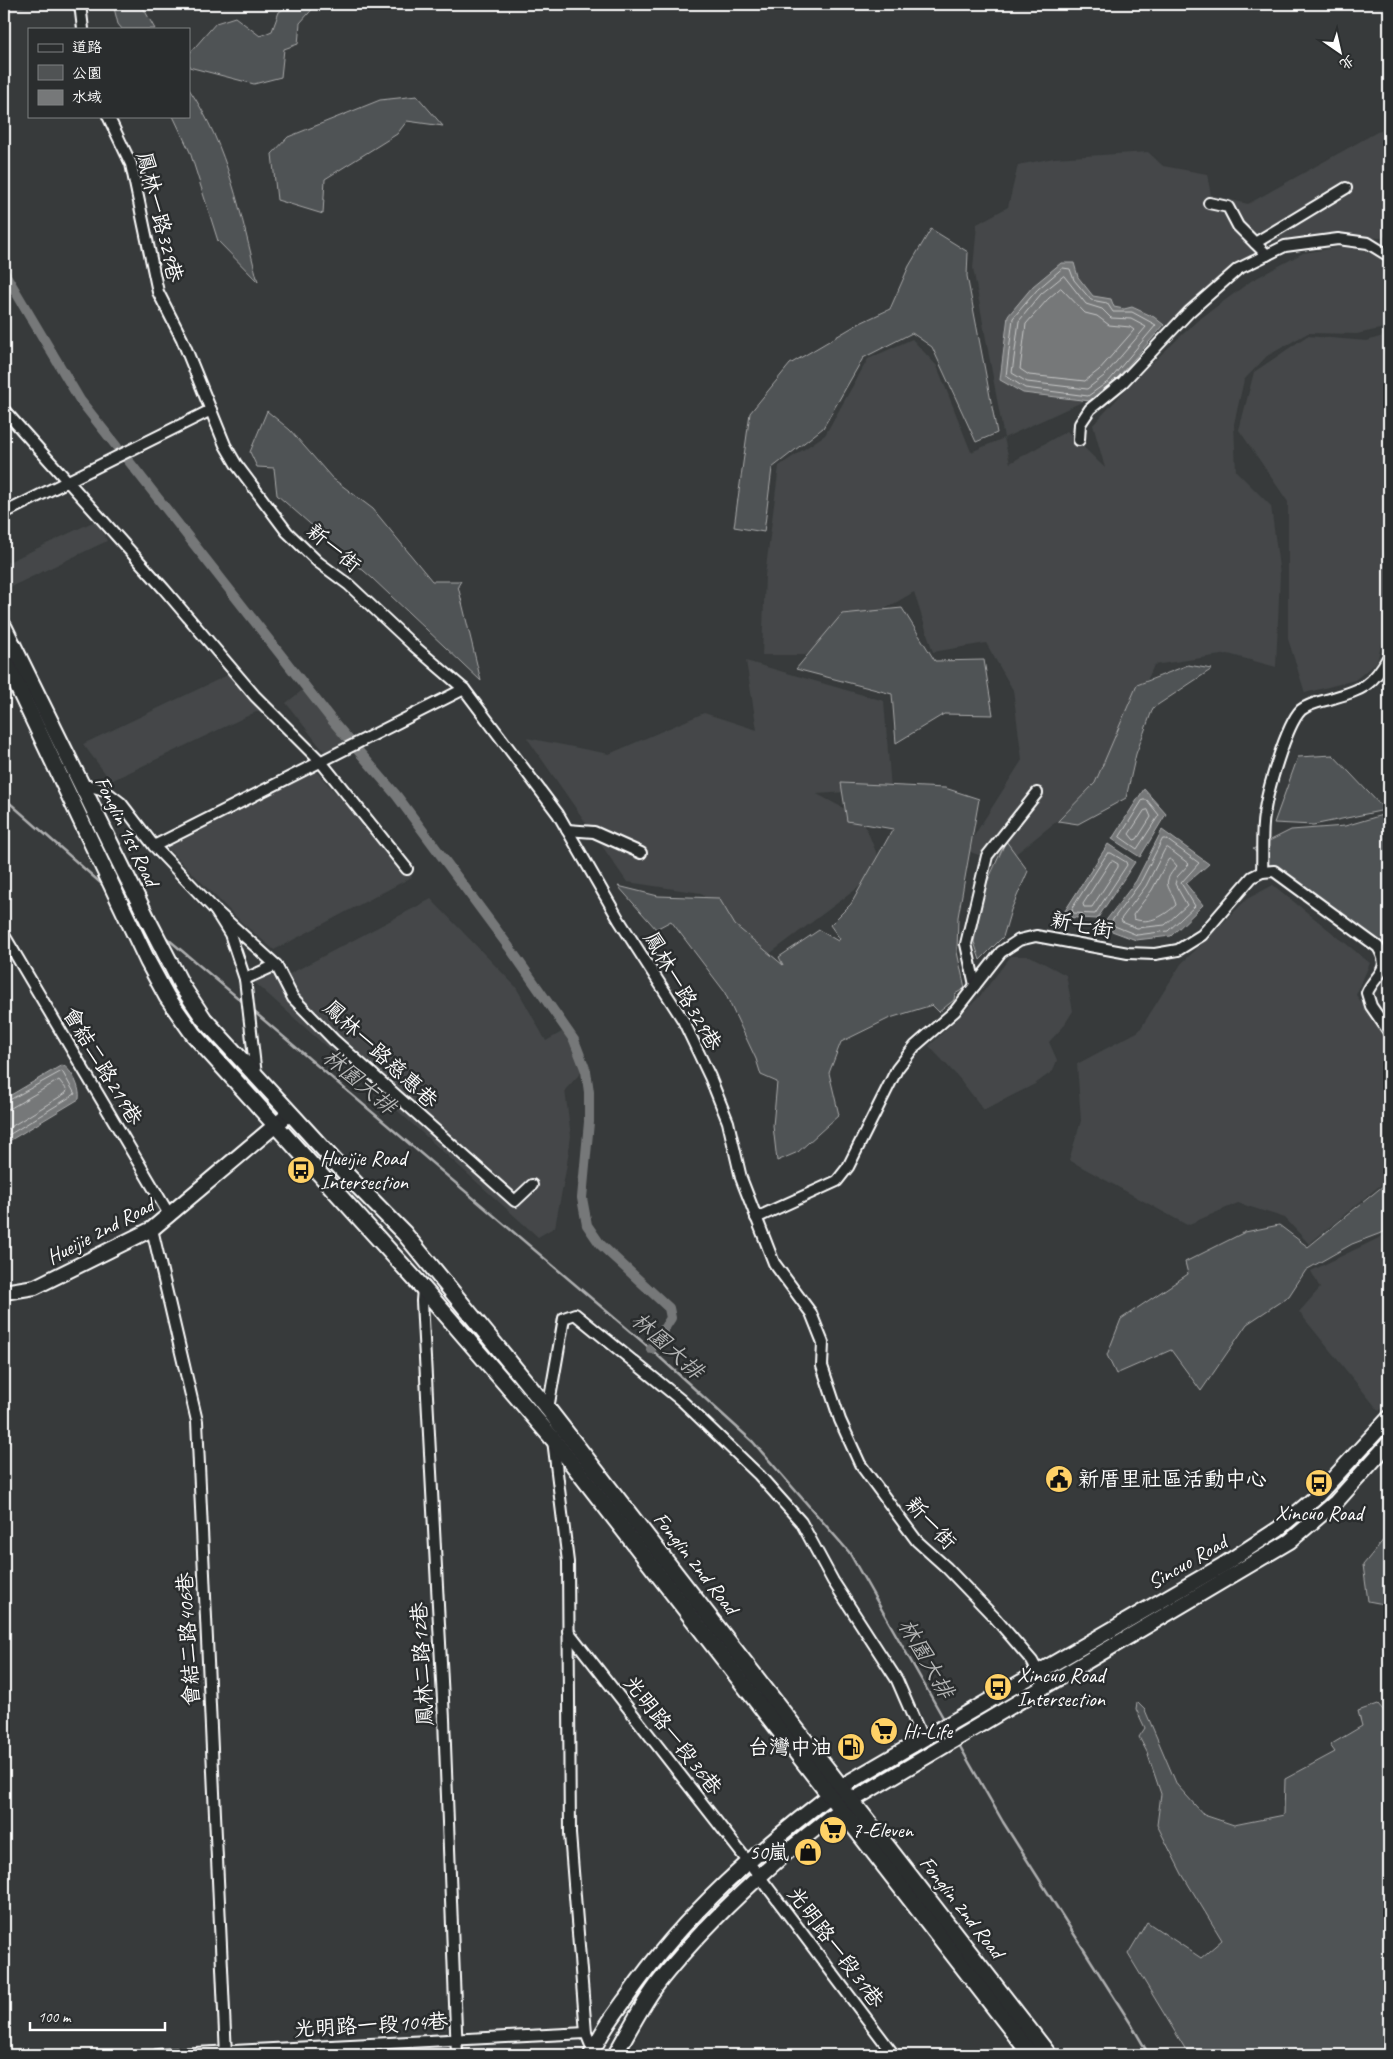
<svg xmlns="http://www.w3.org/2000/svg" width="1393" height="2059" font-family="Caveat,'LXGW WenKai TC',sans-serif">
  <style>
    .built { fill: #444748 }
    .green { fill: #505354; stroke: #a8a9aa }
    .water { fill: #767879; stroke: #adaeaf }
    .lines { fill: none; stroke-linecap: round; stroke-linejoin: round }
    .shore { stroke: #c8c9c9; stroke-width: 1 }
    .stream { stroke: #adaeaf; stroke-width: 2.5 }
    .canal { stroke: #767879; stroke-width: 10 }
    .street-casing { stroke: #fff; stroke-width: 14 }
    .secondary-casing { stroke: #fff; stroke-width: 18 }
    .primary-casing { stroke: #fff; stroke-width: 19 }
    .street { stroke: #2a2d2e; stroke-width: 10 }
    .secondary { stroke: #2a2d2e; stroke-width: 14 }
    .primary { stroke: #2a2d2e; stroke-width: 15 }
    .labels { text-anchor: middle; stroke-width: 5; stroke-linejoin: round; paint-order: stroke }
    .street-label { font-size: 21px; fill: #fff; stroke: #2a2d2e }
    .poi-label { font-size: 21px; fill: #fff; stroke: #2a2d2e; text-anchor: start }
    .water-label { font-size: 22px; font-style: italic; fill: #b4b5b5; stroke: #2a2d2e }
  </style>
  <rect width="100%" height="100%" fill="#373a3b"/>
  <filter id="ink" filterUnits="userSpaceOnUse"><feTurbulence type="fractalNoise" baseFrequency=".02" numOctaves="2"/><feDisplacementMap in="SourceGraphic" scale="10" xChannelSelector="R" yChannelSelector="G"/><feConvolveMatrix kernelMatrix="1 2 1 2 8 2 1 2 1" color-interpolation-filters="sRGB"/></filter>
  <g filter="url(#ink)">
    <g class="built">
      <polygon points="4,4 31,4 4,17"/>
      <polygon points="1389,129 1389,234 1382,238 1317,236 1273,241 1224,272 1167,325 1119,377 1084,401 1004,438 1010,463 1067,431 1105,468 1093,425 1140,374 1197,321 1251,281 1303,253 1348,246 1376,254 1389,269 1389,327 1357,334 1308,333 1267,356 1244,380 1234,424 1236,471 1271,506 1280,575 1276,667 1228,654 1154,665 1102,785 1003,864 965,850 1022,760 1013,690 986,643 933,652 914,592 805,655 762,655 765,575 779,466 825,435 868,359 912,339 937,366 971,452 1004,438 973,268 977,224 1008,207 1018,165 1054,158 1148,152 1163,166 1207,174 1211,195 1248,204 1377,132"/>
      <polygon points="1389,334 1389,614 1377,662 1355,680 1305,693 1288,639 1288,502 1239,430 1254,372 1307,336 1367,341"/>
      <polygon points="97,520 107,541 4,590 4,564"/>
      <polygon points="746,661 884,701 891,789 817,794 862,818 883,869 760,961 701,893 627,882 527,738 609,754 704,713 757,730"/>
      <polygon points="232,673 260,710 111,781 83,744"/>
      <polygon points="309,685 350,738 325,753 286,703"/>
      <polygon points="312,767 412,877 274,950 240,921 160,841"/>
      <polygon points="1273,885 1370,963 1356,995 1389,1039 1389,1178 1309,1244 1285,1218 1238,1203 1187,1225 1069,1160 1081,1121 1077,1064 1139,1031 1181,964 1247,899"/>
      <polygon points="431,899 516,987 546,1041 569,1028 588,1065 565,1090 571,1136 566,1170 555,1227 538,1237 252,980 266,969 280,979"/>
      <polygon points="1011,956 1030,956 1066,975 1073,1011 1063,1027 1049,1042 1057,1060 1053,1071 1035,1084 984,1110 959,1078 929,1046 980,996"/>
      <polygon points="1389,1233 1389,1402 1379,1411 1299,1312 1320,1288 1311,1271"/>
    </g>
    <g class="green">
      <polygon points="113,4 141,4 155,29 122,29 118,24"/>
      <polygon points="291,4 317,4 300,23 298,44 284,49 281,77 254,84 189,67 189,54 216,23 235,17 260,36 272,31 279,12"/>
      <path d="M189 89C228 146 241 216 258 282L218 241 190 152 173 116H189Z"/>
      <polygon points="417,96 443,126 407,121 397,134 325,179 323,214 277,200 272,154 288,137 380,100"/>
      <polygon points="931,229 968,252 967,276 997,433 976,442 932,347 912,333 863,358 823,428 772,468 764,532 734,527 750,413 790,364 858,324 890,309 909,266"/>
      <polygon points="267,411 290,430 332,478 373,509 432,581 461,581 458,586 481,681 372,578 277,495 274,468 257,467 250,452"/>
      <polygon points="902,608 935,661 984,660 993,715 944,714 896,743 892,694 796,669 842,614"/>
      <polygon points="1188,665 1212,669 1153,708 1136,754 1126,798 1078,824 1058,821 1095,783 1137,685"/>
      <polygon points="1333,755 1385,810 1313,825 1274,823 1298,757"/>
      <polygon points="841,783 945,788 979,799 958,917 957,952 965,988 955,994 954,1000 939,1012 932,1005 890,1018 841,1042 829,1073 839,1115 798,1152 777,1161 773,1126 777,1082 761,1075 756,1059 724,991 671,921 656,929 618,886 658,896 719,898 735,925 783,965 779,957 819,930 838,941 840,939 830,925 851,904 893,829 847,821"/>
      <polygon points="1389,813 1389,966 1383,962 1354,925 1338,926 1304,897 1284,885 1253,849 1291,830 1345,826"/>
      <polygon points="1006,841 1028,871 1011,910 1003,937 980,960 974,942 983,891"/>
      <polygon points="1389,1181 1389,1230 1352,1244 1306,1270 1289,1296 1247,1324 1201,1391 1171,1350 1116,1374 1107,1355 1121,1319 1188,1274 1185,1262 1245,1232 1279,1225 1308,1247"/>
      <polygon points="1389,1533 1389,1605 1368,1601 1363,1565"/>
      <polygon points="1137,1702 1145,1710 1177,1785 1204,1815 1234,1825 1284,1815 1285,1779 1335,1752 1330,1745 1362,1726 1358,1711 1378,1704 1389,1717 1389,2055 1189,2055 1128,1954 1147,1922 1201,1958 1222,1940 1182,1874 1157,1825 1161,1794 1147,1752 1139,1737 1145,1728 1136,1709"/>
    </g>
    <g class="water">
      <polygon points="1061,263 1074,263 1078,277 1093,296 1111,299 1114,307 1124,309 1132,307 1154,317 1164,325 1112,384 1090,401 1023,393 1000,380 1008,316 1033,286"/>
      <polygon points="1144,789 1166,814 1140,857 1112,839"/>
      <polygon points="1162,830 1209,864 1186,884 1203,905 1171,936 1136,940 1101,927 1136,881"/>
      <polygon points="1108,844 1135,862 1097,919 1061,917"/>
      <path d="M62 1065C72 1069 81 1089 79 1099L4 1144V1099Z"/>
    </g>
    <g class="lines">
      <g class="shore">
        <polygon points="1063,268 1070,269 1074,280 1091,300 1107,303 1113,312 1132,312 1156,325 1109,381 1088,396 1025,388 1006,376 1013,318 1037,290"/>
        <polygon points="1064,276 1086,304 1102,309 1111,318 1131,319 1146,327 1104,376 1087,389 1027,382 1012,373 1019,321 1041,294"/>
        <polygon points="1061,288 1085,313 1097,316 1109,325 1130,327 1134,330 1099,370 1085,381 1029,375 1020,369 1026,324 1047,300"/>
        <polygon points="1143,800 1147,800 1159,815 1137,849 1120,837"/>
        <polygon points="1148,810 1151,817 1137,839 1134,840 1129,834 1144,811"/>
        <polygon points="1163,839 1166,839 1199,863 1181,883 1195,906 1168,931 1137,935 1112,925 1111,922 1140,883"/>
        <polygon points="1168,848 1189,864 1177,877 1175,884 1187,905 1165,925 1137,928 1122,922 1121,919 1146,886 1165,849"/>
        <polygon points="1108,853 1111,853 1126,862 1127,865 1095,914 1073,913 1072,909"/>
        <path d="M1171 859 1177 866C1159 886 1171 886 1176 905 1165 915 1150 925 1134 919L1133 915 1152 890 1168 860Z"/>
        <polygon points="1113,861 1118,864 1118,867 1092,907 1084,907 1083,904 1110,862"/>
        <polyline points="4,1103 62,1071 75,1094 4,1138"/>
        <polyline points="4,1110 11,1108 59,1080 67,1090 66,1093 4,1131"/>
      </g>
      <g class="stream">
        <polyline points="4,798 104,886"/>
        <polyline points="128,905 137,913"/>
        <polyline points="162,934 244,1003"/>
        <polyline points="252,1010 644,1343 753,1442 849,1552 945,1721"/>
        <polyline points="958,1743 1003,1822 1131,2024 1149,2055"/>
        <polyline points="1385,2055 1389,2031"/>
      </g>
      <g class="canal">
        <polyline points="4,272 80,400 117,447"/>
        <polyline points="124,455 331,719 397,796 509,947 574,1040 586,1071 589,1092 589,1122 582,1198 587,1225 600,1244 669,1308 671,1318 651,1349"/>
      </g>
      <g class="street-casing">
        <g id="street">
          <polyline points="80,4 83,29"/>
          <polyline points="108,116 131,164 158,292 182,339 225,445 236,464 287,532 318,562 349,585 414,646 464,689 558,814 619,920 683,1020 710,1077 728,1122 741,1178 774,1263 811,1313 823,1343 822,1366 840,1420 860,1464 917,1541 947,1568 995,1618 1032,1661 1045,1685"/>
          <polyline points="1209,203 1228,207 1238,226 1267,255"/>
          <polyline points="1255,243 1346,188"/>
          <polyline points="4,410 164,589 255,696 321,762 407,869"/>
          <polyline points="1079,440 1080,424 1090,409 1123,382 1189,312 1238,269 1285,246 1338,239 1368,243 1389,256"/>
          <polyline points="4,513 211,410"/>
          <polyline points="82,786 90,786 104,790 121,803 154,846 215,910 230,934 245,979 256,1075"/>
          <polyline points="567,830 594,832 641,853"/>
          <polyline points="154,846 464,689"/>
          <path d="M1262 872C1263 854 1261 833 1264 815 1267 792 1286 725 1301 710 1307 705 1318 702 1326 700 1360 690 1371 689 1389 656"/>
          <polyline points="215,910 276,965 293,998 334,1040 515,1201 532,1185"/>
          <polyline points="4,935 170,1216"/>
          <polyline points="245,979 276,965"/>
          <polyline points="975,985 966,944 987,856 1037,793"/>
          <path d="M756 1218 837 1181 848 1167 897 1069 915 1046 955 1011 1001 952 1019 940 1036 936 1128 953 1155 954 1178 950 1202 935 1252 877 1262 872 1274 871 1378 947C1393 971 1375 974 1367 993L1371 1006 1389 1032"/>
          <polyline points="152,1229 197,1421 226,2055"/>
          <polyline points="423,1288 422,1301 444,1719 457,2055"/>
          <polyline points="548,1409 564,1318 575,1314 682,1401 759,1475 801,1522 833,1581 897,1680 923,1740"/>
          <polyline points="553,1440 568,1562 570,1834 586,2033 594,2053"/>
          <polyline points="568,1631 760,1877 894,2055"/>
          <polyline points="157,2055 586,2033"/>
        </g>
      </g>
      <g class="secondary-casing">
        <g id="secondary">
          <polyline points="4,1292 35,1287 152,1229 290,1113"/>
          <path d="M591 2055C599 2035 614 2015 627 1997 685 1913 761 1847 842 1786L1223 1565 1278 1529 1317 1496 1389 1418"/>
          <path d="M615 2055C630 2029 644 2000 663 1977 714 1914 787 1848 853 1800L1290 1541 1336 1502 1389 1443"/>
        </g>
      </g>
      <g class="primary-casing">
        <g id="primary">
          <polyline points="4,627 148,920 182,986 204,1019 348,1176 404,1233 548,1409 1049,2055"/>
          <polyline points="4,658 148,962 167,997 193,1034 423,1288 553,1439 1031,2055"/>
        </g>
      </g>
      <use href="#street" class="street"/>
      <use href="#secondary" class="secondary"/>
      <use href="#primary" class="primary"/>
    </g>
  </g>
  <defs>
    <g id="bus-disc" transform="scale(1.4375)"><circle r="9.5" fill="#ffd166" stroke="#2a2d2e"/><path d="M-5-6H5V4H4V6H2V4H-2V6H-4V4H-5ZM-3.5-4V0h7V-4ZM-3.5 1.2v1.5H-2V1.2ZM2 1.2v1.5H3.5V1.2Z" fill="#111"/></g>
    <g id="civic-disc" transform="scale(1.4375)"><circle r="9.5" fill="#ffd166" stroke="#2a2d2e"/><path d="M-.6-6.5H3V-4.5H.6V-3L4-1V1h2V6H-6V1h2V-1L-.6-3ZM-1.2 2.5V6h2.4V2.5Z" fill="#111"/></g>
    <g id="supermarket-disc" transform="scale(1.4375)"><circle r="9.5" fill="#ffd166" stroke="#2a2d2e"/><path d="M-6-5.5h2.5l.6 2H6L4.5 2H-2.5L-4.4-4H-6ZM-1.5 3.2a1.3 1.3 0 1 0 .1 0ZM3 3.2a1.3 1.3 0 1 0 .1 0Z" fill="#111"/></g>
    <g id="fuel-disc" transform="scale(1.4375)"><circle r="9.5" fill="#ffd166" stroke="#2a2d2e"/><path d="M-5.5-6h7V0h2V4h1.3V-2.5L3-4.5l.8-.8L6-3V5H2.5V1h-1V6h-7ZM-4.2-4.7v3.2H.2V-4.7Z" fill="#111"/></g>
    <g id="shop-disc" transform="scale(1.4375)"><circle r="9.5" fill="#ffd166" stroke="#2a2d2e"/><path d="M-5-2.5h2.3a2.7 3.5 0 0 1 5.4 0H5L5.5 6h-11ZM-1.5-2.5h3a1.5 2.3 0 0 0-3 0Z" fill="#111"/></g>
  </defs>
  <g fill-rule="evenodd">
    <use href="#bus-disc" x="301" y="1170"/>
    <use href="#civic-disc" x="1059" y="1479"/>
    <use href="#bus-disc" x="1319" y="1483"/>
    <use href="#bus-disc" x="998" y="1687"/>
    <use href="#supermarket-disc" x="884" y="1731"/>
    <use href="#fuel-disc" x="851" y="1747"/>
    <use href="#supermarket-disc" x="833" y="1830"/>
    <use href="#shop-disc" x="808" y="1852"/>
  </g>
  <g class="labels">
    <g class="street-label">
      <text transform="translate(160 217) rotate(76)" y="7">鳳林一路329巷</text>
      <text transform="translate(334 548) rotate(40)" y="7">新一街</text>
      <text transform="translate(127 831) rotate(64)" y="7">Fonglin 1st Road</text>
      <text transform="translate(1082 925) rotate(11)" y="7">新七街</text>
      <text transform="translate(683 991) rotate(60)" y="7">鳳林一路329巷</text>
      <text transform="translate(381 1054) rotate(43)" y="7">鳳林一路慈惠巷</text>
      <text transform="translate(103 1066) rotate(59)" y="7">會結二路219巷</text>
      <text transform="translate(100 1231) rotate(-28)" y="7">Hueijie 2nd Road</text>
      <text transform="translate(931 1523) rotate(47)" y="7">新一街</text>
      <text transform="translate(1187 1562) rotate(-30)" y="7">Sincuo Road</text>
      <text transform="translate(696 1563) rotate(52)" y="7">Fonglin 2nd Road</text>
      <text transform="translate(188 1639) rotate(-93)" y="7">會結二路406巷</text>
      <text transform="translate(422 1664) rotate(-93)" y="7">鳳林二路12巷</text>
      <text transform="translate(673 1735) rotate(52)" y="7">光明路一段36巷</text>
      <text transform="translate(962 1907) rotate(52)" y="7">Fonglin 2nd Road</text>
      <text transform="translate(836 1947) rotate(53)" y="7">光明路一段31巷</text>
      <text transform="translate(371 2025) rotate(-3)" y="7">光明路一段104巷</text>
    </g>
    <g class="poi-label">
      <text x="320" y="1165">Hueijie Road<tspan x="320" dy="24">Intersection</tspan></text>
      <text x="1078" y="1486">新厝里社區活動中心</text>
      <text x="1319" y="1520" text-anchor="middle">Xincuo Road</text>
      <text x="1017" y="1682">Xincuo Road<tspan x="1017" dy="24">Intersection</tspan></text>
      <text x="903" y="1738">Hi-Life</text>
      <text x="832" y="1754" text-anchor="end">台灣中油</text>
      <text x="852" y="1837">7-Eleven</text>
      <text x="789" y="1859" text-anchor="end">50嵐</text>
    </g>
    <g class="water-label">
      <text transform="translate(360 1081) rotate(40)" y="8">林園大排</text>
      <text transform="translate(668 1345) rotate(42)" y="8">林園大排</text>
      <text transform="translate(927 1658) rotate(60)" y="8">林園大排</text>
    </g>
  </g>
  <rect width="1393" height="2059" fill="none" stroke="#2a2d2e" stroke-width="20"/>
  <rect x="10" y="10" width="1373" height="2039" fill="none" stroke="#fff" stroke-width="2" filter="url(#ink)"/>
  <rect x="28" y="28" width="162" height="90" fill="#2a2d2e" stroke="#7f8182"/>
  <rect x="38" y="44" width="25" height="8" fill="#2a2d2e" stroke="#7f8182"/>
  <text x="72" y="52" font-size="15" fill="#ffffff">道路</text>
  <rect x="38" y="65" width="25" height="15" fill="#505354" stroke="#7f8182"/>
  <text x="72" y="78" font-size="15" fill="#ffffff">公園</text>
  <rect x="38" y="90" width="25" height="15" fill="#767879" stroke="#7f8182"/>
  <text x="72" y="102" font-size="15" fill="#ffffff">水域</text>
  <g transform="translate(1340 52) rotate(146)" stroke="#2a2d2e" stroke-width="4" paint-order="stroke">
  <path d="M0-4L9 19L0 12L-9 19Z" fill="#ffffff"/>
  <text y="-8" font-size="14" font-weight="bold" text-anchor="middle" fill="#ffffff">北</text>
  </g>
  <path d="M30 2022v8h135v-8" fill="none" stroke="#ffffff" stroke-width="2.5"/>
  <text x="38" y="2022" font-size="15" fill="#ffffff" stroke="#2a2d2e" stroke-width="4" paint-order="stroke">100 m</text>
</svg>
